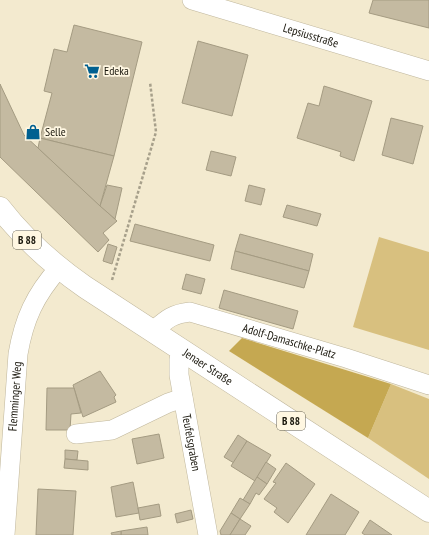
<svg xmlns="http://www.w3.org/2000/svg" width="429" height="535" font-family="'PT Sans Narrow',sans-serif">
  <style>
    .green { fill: #d8c07f }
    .forest { fill: #c5a851 }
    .building { fill: #c4baa1; stroke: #a49b82 }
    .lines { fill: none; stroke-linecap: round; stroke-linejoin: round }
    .minor-casing { stroke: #bfb69c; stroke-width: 20 }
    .major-casing { stroke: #bfb69c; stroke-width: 23 }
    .path { stroke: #a7a08b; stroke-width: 2.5; stroke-dasharray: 3 2; stroke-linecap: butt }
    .minor { stroke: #fff; stroke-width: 19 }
    .major { stroke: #fff; stroke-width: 22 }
    .labels { text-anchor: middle; stroke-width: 3.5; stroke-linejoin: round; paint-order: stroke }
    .shield { fill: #fff7e2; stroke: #5e5a4c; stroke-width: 1 }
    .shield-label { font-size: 11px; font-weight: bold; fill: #19160c }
    .street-label { font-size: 12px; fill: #19160c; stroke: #fff7e2 }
    .poi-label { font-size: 12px; fill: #19160c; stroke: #fff7e2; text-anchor: start }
  </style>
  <rect width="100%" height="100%" fill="#f3eacf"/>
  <g class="green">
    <polygon points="379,237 429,252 429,350 353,327"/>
    <polygon points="391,384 429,399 429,479 368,438"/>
  </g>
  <polygon class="forest" points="242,338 391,384 368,438 229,351"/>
  <g class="building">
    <polygon points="373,0 429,0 429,28 369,13"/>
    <polygon points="74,25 142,42 114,156 40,138 52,93 44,91 54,49 67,52"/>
    <polygon points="198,41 248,55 232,116 182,103"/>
    <polygon points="0,84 24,135 117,221 103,233 109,240 98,252 0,157"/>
    <polygon points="324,86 372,101 354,161 340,156 341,152 297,138 308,103 319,106"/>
    <polygon points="391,118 423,126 413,164 382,155"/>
    <polygon points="40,138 114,156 100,206 38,148"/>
    <polygon points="211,151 236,157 231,176 206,170"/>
    <polygon points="107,185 122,188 115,219 100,206"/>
    <polygon points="249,185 265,189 261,205 245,201"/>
    <polygon points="287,205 321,214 317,226 283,217"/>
    <polygon points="135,224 214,245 210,261 130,241"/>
    <polygon points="240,234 313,254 309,271 235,251"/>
    <polygon points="108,244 117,247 112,264 103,261"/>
    <polygon points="235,251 309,271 304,288 231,269"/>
    <polygon points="186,274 205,279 201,294 182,289"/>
    <polygon points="224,290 298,311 293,329 219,308"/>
    <polygon points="100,371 116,395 114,397 116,402 83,417 73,385"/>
    <polygon points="47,388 74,388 81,413 71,414 70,430 46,430"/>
    <polygon points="159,434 164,458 137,464 132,439"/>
    <polygon points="238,435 247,441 234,463 224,457"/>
    <polygon points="247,441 271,455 255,481 231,466"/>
    <polygon points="65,450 78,451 77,460 65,459"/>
    <polygon points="65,459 88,461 88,470 64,468"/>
    <polygon points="266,462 276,469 267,484 257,477"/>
    <polygon points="286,463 315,484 288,523 274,512 277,508 264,499 276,483 273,482"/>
    <polygon points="257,477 267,484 259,495 256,493 250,504 243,500"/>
    <polygon points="133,482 139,513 116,517 111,487"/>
    <polygon points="38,489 76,491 73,535 36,535"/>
    <polygon points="331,494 359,512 345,535 306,535"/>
    <polygon points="240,498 250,504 240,519 231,513"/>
    <polygon points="159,504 161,516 140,520 138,508"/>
    <polygon points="191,510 193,519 177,523 175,514"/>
    <polygon points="231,513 240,519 230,535 221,535 220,531"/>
    <polygon points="240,519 251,526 245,535 230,535"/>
    <polygon points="370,520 392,535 365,535 362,533"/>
    <polygon points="147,527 148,535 121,535 121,531"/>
    <polygon points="121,531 121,535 112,535 111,533"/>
  </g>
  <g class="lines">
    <g class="minor-casing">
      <g id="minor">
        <path id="s1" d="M192 0 429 71"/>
        <path id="s2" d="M153 331C167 319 172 314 190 312L346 358 429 385"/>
        <path id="s3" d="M184 351 179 359V375L208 535"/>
        <polyline points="76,434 112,430 168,403 183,398"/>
        <path id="s4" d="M5 535 18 354C24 319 35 295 59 268"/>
      </g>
    </g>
    <g class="major-casing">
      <g id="major">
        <path id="s5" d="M0 208C24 239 52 264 85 287L429 511"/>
      </g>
    </g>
    <polyline class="path" points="112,280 156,132 150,82"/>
    <use href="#minor" class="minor"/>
    <use href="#major" class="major"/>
  </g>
  <defs>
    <g id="supermarket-bare" transform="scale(1.2)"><path d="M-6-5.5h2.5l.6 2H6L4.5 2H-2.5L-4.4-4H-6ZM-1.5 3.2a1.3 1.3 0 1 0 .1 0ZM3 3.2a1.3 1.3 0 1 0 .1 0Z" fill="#006090" stroke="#fff7e2" stroke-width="2.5" paint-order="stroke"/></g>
    <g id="shop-bare" transform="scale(1.2)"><path d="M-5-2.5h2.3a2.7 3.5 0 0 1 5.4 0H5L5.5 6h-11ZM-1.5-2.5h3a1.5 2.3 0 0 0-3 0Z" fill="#006090" stroke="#fff7e2" stroke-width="2.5" paint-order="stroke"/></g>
  </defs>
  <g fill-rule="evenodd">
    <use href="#supermarket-bare" x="92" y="71"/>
    <use href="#shop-bare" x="33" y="132"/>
  </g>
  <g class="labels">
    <g class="shield">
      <rect x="13" y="231" width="28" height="18" rx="3"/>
      <rect x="277" y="412" width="28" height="18" rx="3"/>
    </g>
    <g class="shield-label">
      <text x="27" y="244">B 88</text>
      <text x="291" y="425">B 88</text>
    </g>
    <g class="street-label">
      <text dy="4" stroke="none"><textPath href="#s1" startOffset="124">Lepsiusstraße</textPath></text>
      <text dy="4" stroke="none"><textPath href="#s2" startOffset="146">Adolf-Damaschke-Platz</textPath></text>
      <text dy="4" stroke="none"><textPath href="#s5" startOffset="263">Jenaer Straße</textPath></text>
      <text dy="4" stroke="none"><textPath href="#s4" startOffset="139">Flemminger Weg</textPath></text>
      <text dy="4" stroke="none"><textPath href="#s3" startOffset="94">Teufelsgraben</textPath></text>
    </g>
    <g class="poi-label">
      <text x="104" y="75">Edeka</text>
      <text x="45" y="136">Selle</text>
    </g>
  </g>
</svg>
